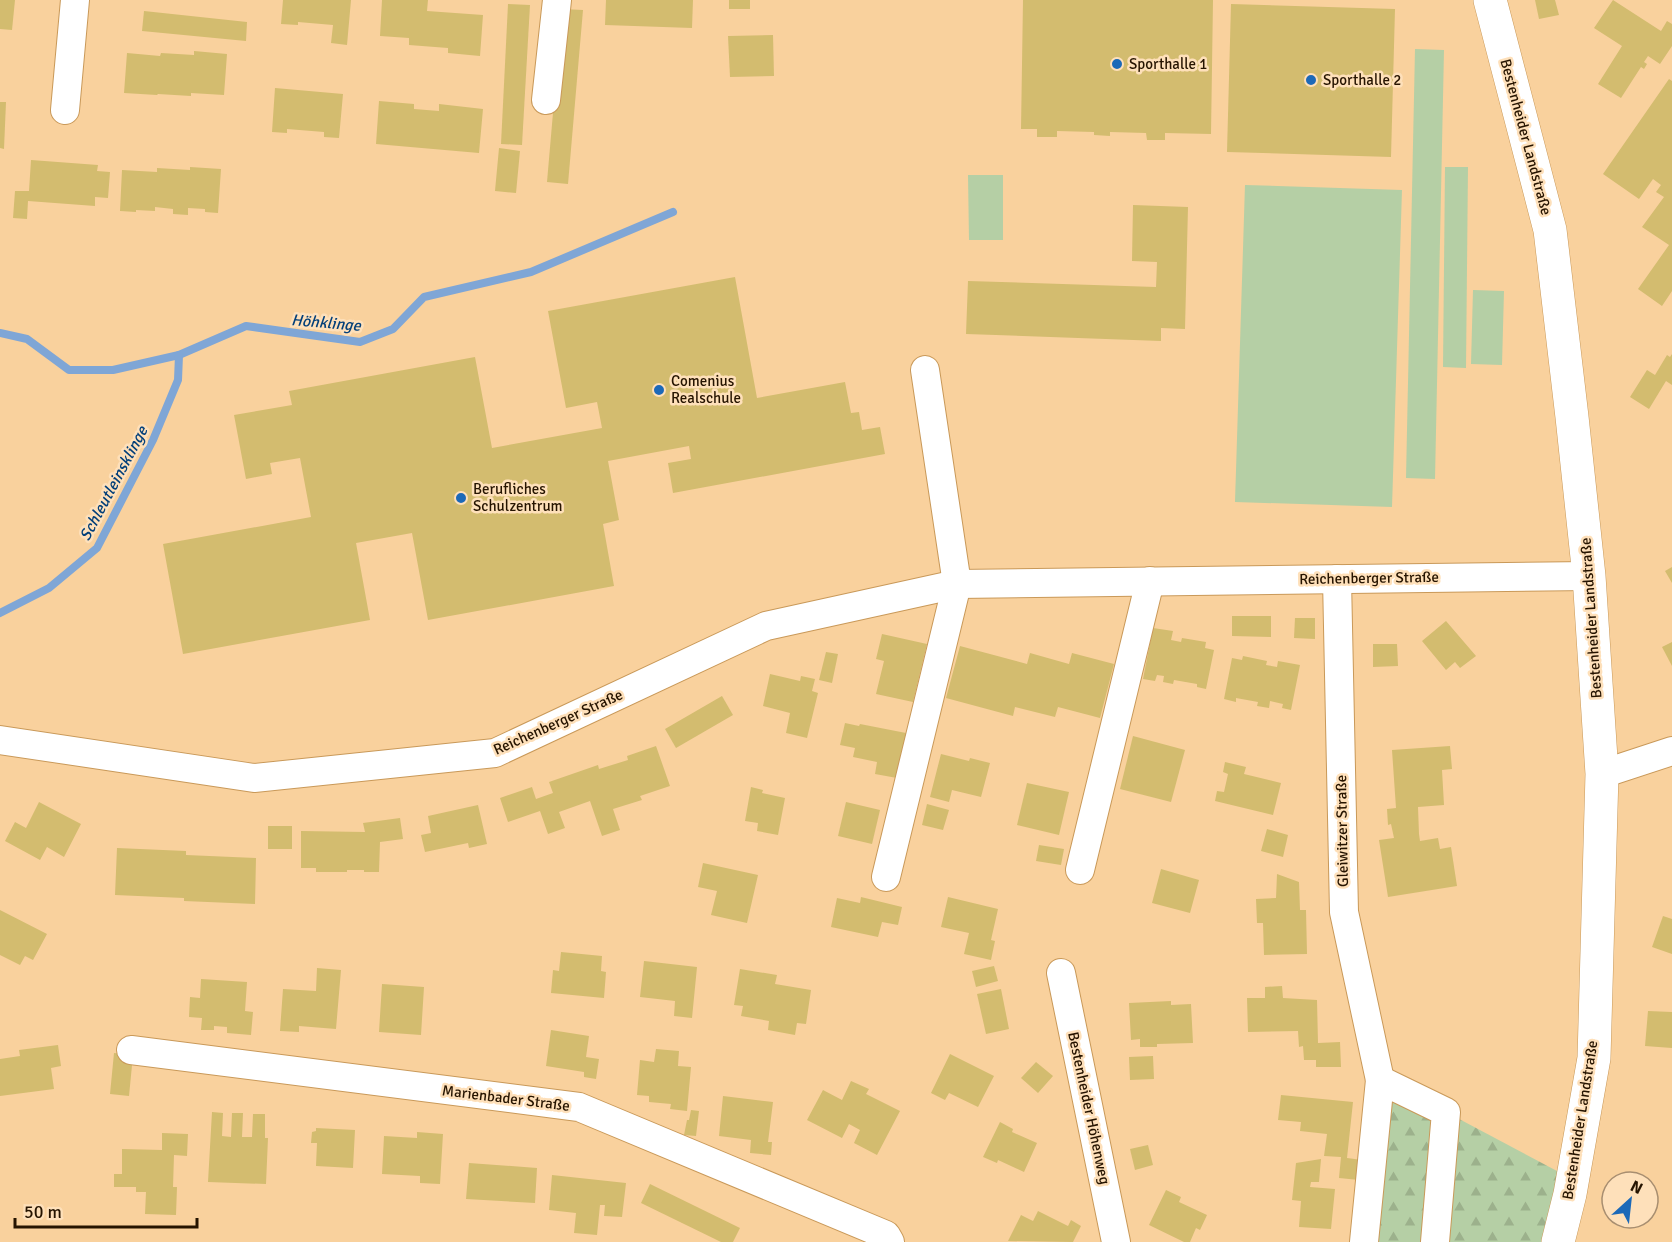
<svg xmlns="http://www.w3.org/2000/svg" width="1672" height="1242" font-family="Signika,sans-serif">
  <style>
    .forest { fill: url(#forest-firs) }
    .green { fill: #b5cfa5 }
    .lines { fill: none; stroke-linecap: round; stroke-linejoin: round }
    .stream { stroke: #7fa6d6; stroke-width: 8 }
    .building { fill: #d3bc6f }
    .street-casing { stroke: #c99959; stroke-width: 30 }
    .secondary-casing { stroke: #c99959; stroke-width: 34 }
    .street { stroke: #fff; stroke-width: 28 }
    .secondary { stroke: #fff; stroke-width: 33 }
    .poi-dot { fill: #1c69b8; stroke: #fee0ba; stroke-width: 2 }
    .labels { text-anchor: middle; stroke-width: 5; stroke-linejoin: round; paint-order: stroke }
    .poi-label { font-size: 15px; fill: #261400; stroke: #fee0ba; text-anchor: start }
    .street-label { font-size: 15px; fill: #261400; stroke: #fee0ba }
    .water-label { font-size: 16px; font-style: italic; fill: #033f79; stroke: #fee0ba }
  </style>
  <defs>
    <pattern id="forest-firs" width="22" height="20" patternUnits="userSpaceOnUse" patternTransform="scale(1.5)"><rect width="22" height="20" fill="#b5cfa5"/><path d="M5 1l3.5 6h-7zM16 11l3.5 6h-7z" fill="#9cb18c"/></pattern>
  </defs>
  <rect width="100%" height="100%" fill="#f9d19d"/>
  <polygon class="forest" points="1380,1080 1446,1112 1572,1179 1557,1242 1364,1242"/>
  <g class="green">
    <polygon points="1415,49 1444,50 1435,479 1406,478"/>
    <polygon points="1445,167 1468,167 1466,368 1443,367"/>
    <polygon points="968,175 1003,175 1003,240 969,240"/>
    <polygon points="1245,185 1402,190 1392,507 1235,502"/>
    <polygon points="1473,290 1504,291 1502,365 1471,364"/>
  </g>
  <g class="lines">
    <g class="stream">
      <polyline points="0,333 27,339 69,370 113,370 179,355 246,326 360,342 393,329 424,297 531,272 673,212"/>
      <polyline points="0,613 49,588 97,548 153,440 178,380 179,355"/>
    </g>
  </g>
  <g class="building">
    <polygon points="0,0 15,0 12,30 0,29"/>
    <polygon points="283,0 351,0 347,45 331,43 333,25 298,22 298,25 281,24"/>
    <polygon points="382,0 428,0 427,11 483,15 480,56 448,53 448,48 409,45 409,38 380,36"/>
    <polygon points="606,0 693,0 692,28 605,25"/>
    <rect x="729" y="0" width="21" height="9"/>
    <polygon points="1023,0 1213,0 1211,134 1165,133 1165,140 1147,140 1146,133 1110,132 1110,136 1094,135 1094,132 1057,131 1057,137 1037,137 1037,129 1021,129"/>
    <polygon points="1535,0 1555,0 1559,15 1539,19"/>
    <polygon points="1613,0 1661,31 1667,21 1672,24 1672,46 1660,64 1648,56 1644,62 1647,64 1644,69 1641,67 1621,98 1598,84 1622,46 1594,28"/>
    <polygon points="508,4 530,5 522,145 501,144"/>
    <polygon points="1231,4 1395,9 1391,157 1227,152"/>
    <polygon points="562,9 583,10 568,184 547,182"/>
    <polygon points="144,11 247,22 246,41 142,31"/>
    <polygon points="773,35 774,76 730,77 728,36"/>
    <polygon points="194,51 227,54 224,95 191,93 191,96 158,94 157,95 124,93 127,53 160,56 161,53 194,55"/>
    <polygon points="1669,79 1672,81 1672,291 1662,306 1638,289 1669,245 1642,227 1664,197 1656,192 1661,185 1653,179 1639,199 1603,174"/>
    <polygon points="275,88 343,94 339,138 324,137 324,132 287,129 287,133 272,132"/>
    <polygon points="379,101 414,104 414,109 439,111 439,104 483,109 479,153 376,144"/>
    <polygon points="0,102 6,102 4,149 0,148"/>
    <polygon points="499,148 520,151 516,193 495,191"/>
    <polygon points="31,160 98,165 97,171 110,172 108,198 95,197 95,206 28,201 27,219 13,218 15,191 29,191"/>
    <polygon points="190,167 221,169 218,213 205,212 205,209 188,208 188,215 173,214 173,209 155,207 155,211 136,210 136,212 120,211 122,170 157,172 157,168 190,170"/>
    <polygon points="1133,205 1188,207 1185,329 1161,328 1161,341 966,334 968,281 1156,287 1157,262 1132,261"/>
    <polygon points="735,277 757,398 845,382 851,413 859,412 862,430 880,427 885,454 673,493 668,463 691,459 689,446 608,461 619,520 603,524 614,586 428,620 412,533 356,543 370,620 183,654 163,544 311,517 300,458 270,463 272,474 246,479 234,415 292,405 289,391 475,357 492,448 602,428 597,402 566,408 548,311"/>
    <polygon points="1672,354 1672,385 1666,381 1649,409 1630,397 1647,370 1655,375 1667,355 1670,357"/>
    <polygon points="1672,567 1672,583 1665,571"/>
    <polygon points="1232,616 1271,616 1271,637 1232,636"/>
    <polygon points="1295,618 1315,618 1315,639 1294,638"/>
    <polygon points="1446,621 1476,656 1460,668 1455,662 1446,670 1422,641"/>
    <polygon points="1153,628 1173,631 1171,640 1181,642 1182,638 1206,642 1205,648 1214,650 1206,689 1197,687 1197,684 1174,680 1173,684 1163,682 1164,676 1157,675 1155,681 1143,679"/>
    <polygon points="882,634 927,644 913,702 876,694 884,661 876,659"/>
    <polygon points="1672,642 1672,666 1662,647"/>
    <polygon points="1373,644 1397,644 1398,666 1373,667"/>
    <polygon points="960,646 1027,664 1030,653 1069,664 1072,653 1114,664 1100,718 1058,707 1055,717 1015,707 1013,716 946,698"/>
    <polygon points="826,652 838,654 832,683 819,680"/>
    <polygon points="1243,656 1267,661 1266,665 1277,667 1278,661 1300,665 1291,710 1282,708 1283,704 1270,701 1269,708 1257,706 1258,702 1236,698 1236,702 1224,699 1232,658 1242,660"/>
    <polygon points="770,674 800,681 801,676 815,679 812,691 818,693 807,738 786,733 790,713 763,706"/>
    <polygon points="722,696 733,715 676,748 665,729"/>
    <polygon points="845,723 859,726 860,724 906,733 897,778 875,774 877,762 853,757 855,748 840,745"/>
    <polygon points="1133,736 1185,750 1171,802 1120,789"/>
    <polygon points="656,746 670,786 640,796 642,800 613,809 620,830 602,836 590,801 559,812 565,828 548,834 540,811 508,822 500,798 532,787 536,799 553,793 549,782 598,765 599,769 628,760 627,756"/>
    <polygon points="1450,746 1452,769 1442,770 1444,805 1418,807 1419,834 1420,841 1438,838 1440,849 1451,847 1457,886 1388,897 1379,840 1394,838 1391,824 1388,825 1387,809 1396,808 1392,750"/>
    <polygon points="941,754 969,761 970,758 990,763 981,797 952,790 949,802 930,797"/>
    <polygon points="1225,762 1246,767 1244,774 1281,783 1273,815 1215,801 1217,791 1224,792 1228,774 1223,772"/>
    <polygon points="1027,783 1069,792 1059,835 1017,825"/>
    <polygon points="751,787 763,790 762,793 785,798 778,835 757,831 758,823 745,821"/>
    <polygon points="39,802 81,824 64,857 47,847 40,860 5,841 15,822 26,828"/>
    <polygon points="846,802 880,810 872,844 838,836"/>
    <polygon points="927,804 949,810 943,830 922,825"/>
    <polygon points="478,805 487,844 469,848 468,843 425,852 421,835 431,833 428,816"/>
    <polygon points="400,818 403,839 380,842 379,872 364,872 364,870 347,870 347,872 316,872 316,868 301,868 301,831 365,832 363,823"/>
    <rect x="268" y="826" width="24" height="23"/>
    <polygon points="1267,829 1288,835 1283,857 1261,851"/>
    <polygon points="1039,845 1064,849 1061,865 1036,861"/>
    <polygon points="117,848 186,851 186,855 256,858 255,904 184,901 184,898 115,895"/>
    <polygon points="703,863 758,875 747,923 711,915 717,891 698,887"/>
    <polygon points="1161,869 1199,880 1190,913 1152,903"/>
    <polygon points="1277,874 1299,882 1300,910 1306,910 1307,954 1264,955 1263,923 1257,923 1256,899 1276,898"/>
    <polygon points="861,897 902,907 898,925 882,922 878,937 831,927 837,898 860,903"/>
    <polygon points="948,897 998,909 991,940 995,941 991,960 964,954 969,933 941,927"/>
    <polygon points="0,910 47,934 33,960 25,956 20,965 0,955"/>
    <polygon points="1663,916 1672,919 1672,954 1652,947"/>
    <polygon points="561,952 602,956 601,971 606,972 604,998 551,993 553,970 559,971"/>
    <polygon points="644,961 697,967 692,1018 674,1016 675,1001 640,997"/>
    <polygon points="994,966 998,981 976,987 972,971"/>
    <polygon points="317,968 341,970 336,1029 299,1026 299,1032 280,1031 283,989 316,991"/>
    <polygon points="740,969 777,975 775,984 811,990 806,1024 797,1023 795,1035 768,1030 769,1021 741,1016 743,1006 734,1005"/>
    <polygon points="201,979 247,982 245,1011 253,1012 251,1035 227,1033 227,1027 214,1026 214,1030 201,1030 202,1018 189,1017 190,997 200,998"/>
    <polygon points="382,984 424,987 421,1035 379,1032"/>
    <polygon points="1282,986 1283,998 1317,1000 1318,1043 1340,1042 1341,1067 1316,1067 1316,1060 1304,1060 1303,1046 1299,1047 1298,1031 1248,1032 1247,998 1265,998 1265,987"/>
    <polygon points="1001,989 1009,1029 986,1034 977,994"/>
    <polygon points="1171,1001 1171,1005 1191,1004 1193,1043 1157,1044 1157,1047 1140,1047 1140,1039 1131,1040 1129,1003"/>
    <polygon points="1648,1011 1672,1012 1672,1048 1645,1046"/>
    <polygon points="551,1030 589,1036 586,1057 599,1059 596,1079 584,1077 584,1072 546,1066"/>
    <polygon points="58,1045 61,1066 51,1068 54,1089 0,1096 0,1059 20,1056 19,1050"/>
    <polygon points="656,1049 679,1051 678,1066 691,1067 687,1111 670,1109 671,1104 649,1102 649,1096 637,1095 640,1060 654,1062"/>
    <polygon points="114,1053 133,1055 129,1096 110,1094"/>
    <polygon points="950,1054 994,1076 978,1107 949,1093 945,1100 931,1093"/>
    <polygon points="1153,1056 1154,1079 1130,1080 1129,1057"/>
    <polygon points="1036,1062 1053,1076 1038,1093 1021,1078"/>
    <polygon points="851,1081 869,1089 866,1094 900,1111 877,1155 854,1143 860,1130 849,1124 842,1138 807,1120 823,1090 842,1100"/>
    <polygon points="1281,1095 1353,1102 1347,1158 1362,1160 1359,1180 1339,1178 1341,1157 1324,1156 1327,1134 1300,1131 1301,1122 1278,1120"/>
    <polygon points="723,1096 773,1102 768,1142 772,1142 771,1155 750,1153 751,1140 719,1136"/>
    <polygon points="691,1110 699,1111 696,1136 684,1135 687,1120 689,1120"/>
    <polygon points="212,1112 223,1113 222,1136 231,1137 232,1113 243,1113 242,1137 252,1137 253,1114 265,1114 265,1138 268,1138 266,1184 208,1182"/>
    <polygon points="1000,1122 1013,1129 1012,1132 1037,1143 1024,1172 998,1160 997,1163 983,1157"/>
    <polygon points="316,1128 355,1130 353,1168 316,1166 317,1143 311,1143 312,1132 316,1131"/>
    <polygon points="417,1132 443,1134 440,1184 420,1183 420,1176 382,1174 384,1136 417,1138"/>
    <polygon points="162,1133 188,1134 187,1156 174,1155 173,1187 177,1187 176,1215 145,1214 146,1192 136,1192 136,1187 114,1187 114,1174 122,1174 122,1149 162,1150"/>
    <polygon points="1148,1145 1153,1165 1135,1170 1130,1149"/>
    <polygon points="1321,1159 1319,1182 1311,1182 1310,1187 1335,1189 1331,1229 1299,1227 1301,1201 1292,1200 1296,1163"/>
    <polygon points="469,1163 537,1168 535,1203 466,1199"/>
    <polygon points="552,1175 626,1183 622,1217 604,1216 605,1205 600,1205 597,1235 574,1233 576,1213 549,1210"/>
    <polygon points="650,1184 740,1228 733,1242 721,1242 641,1203"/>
    <polygon points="1166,1190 1181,1197 1179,1202 1207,1215 1200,1230 1196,1228 1190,1242 1184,1242 1149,1225"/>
    <polygon points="1038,1211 1068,1226 1071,1220 1081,1226 1073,1242 1008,1241 1021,1215 1033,1221"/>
  </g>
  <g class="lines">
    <g class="street-casing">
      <g id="street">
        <polyline points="546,100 557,0"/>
        <polyline points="65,110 75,0"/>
        <polyline points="1337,579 1344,912 1380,1080"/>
        <polyline points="0,740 254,778 495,753 766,626 957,584 1589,576"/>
        <polyline points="1602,774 1672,751"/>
        <polyline points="1080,870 1150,581"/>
        <polyline points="886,877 957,584 925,370"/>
        <polyline points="1061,973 1116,1242"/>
        <polyline points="131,1050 579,1107 886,1235 890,1242"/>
        <polyline points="1364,1242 1380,1080 1446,1112 1435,1242"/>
      </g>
    </g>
    <g class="secondary-casing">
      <polyline id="secondary" points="1490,0 1550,230 1572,417 1589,576 1602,774 1594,1058 1570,1194 1558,1242"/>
    </g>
    <use href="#street" class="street"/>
    <use href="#secondary" class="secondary"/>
  </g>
  <g class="poi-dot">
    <circle cx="1117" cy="64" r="6"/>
    <circle cx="1311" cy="80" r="6"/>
    <circle cx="659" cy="390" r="6"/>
    <circle cx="461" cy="498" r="6"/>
  </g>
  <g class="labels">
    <g class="poi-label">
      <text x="1129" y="69">Sporthalle 1</text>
      <text x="1323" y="85">Sporthalle 2</text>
      <text x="671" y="386">Comenius<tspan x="671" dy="17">Realschule</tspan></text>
      <text x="473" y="494">Berufliches<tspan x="473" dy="17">Schulzentrum</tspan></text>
    </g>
    <g class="street-label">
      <text transform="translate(1526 137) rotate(75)" y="5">Bestenheider Landstraße</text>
      <text transform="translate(1369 578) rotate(-1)" y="5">Reichenberger Straße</text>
      <text transform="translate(1591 618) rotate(-94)" y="5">Bestenheider Landstraße</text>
      <text transform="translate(558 722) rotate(-24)" y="5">Reichenberger Straße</text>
      <text transform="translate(1342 831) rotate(-91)" y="5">Gleiwitzer Straße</text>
      <text transform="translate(506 1098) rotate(7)" y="5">Marienbader Straße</text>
      <text transform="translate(1089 1108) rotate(78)" y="5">Bestenheider Höhenweg</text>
      <text transform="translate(1580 1120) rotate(-81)" y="5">Bestenheider Landstraße</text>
    </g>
    <g class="water-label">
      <text transform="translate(326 322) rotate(5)" y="6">Höhklinge</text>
      <text transform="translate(113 483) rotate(-62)" y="6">Schleutleinsklinge</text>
    </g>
  </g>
  <g transform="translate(1630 1200) rotate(27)"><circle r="28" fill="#fee0ba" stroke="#a88e70" stroke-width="1.5"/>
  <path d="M0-4.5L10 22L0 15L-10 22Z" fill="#1c69b8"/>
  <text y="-9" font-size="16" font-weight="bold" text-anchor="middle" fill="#261400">N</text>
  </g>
  <path d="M15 1218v9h182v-9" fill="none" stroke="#261400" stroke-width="3"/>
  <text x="24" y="1218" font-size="18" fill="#261400" stroke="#fee0ba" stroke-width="4.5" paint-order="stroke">50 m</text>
</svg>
